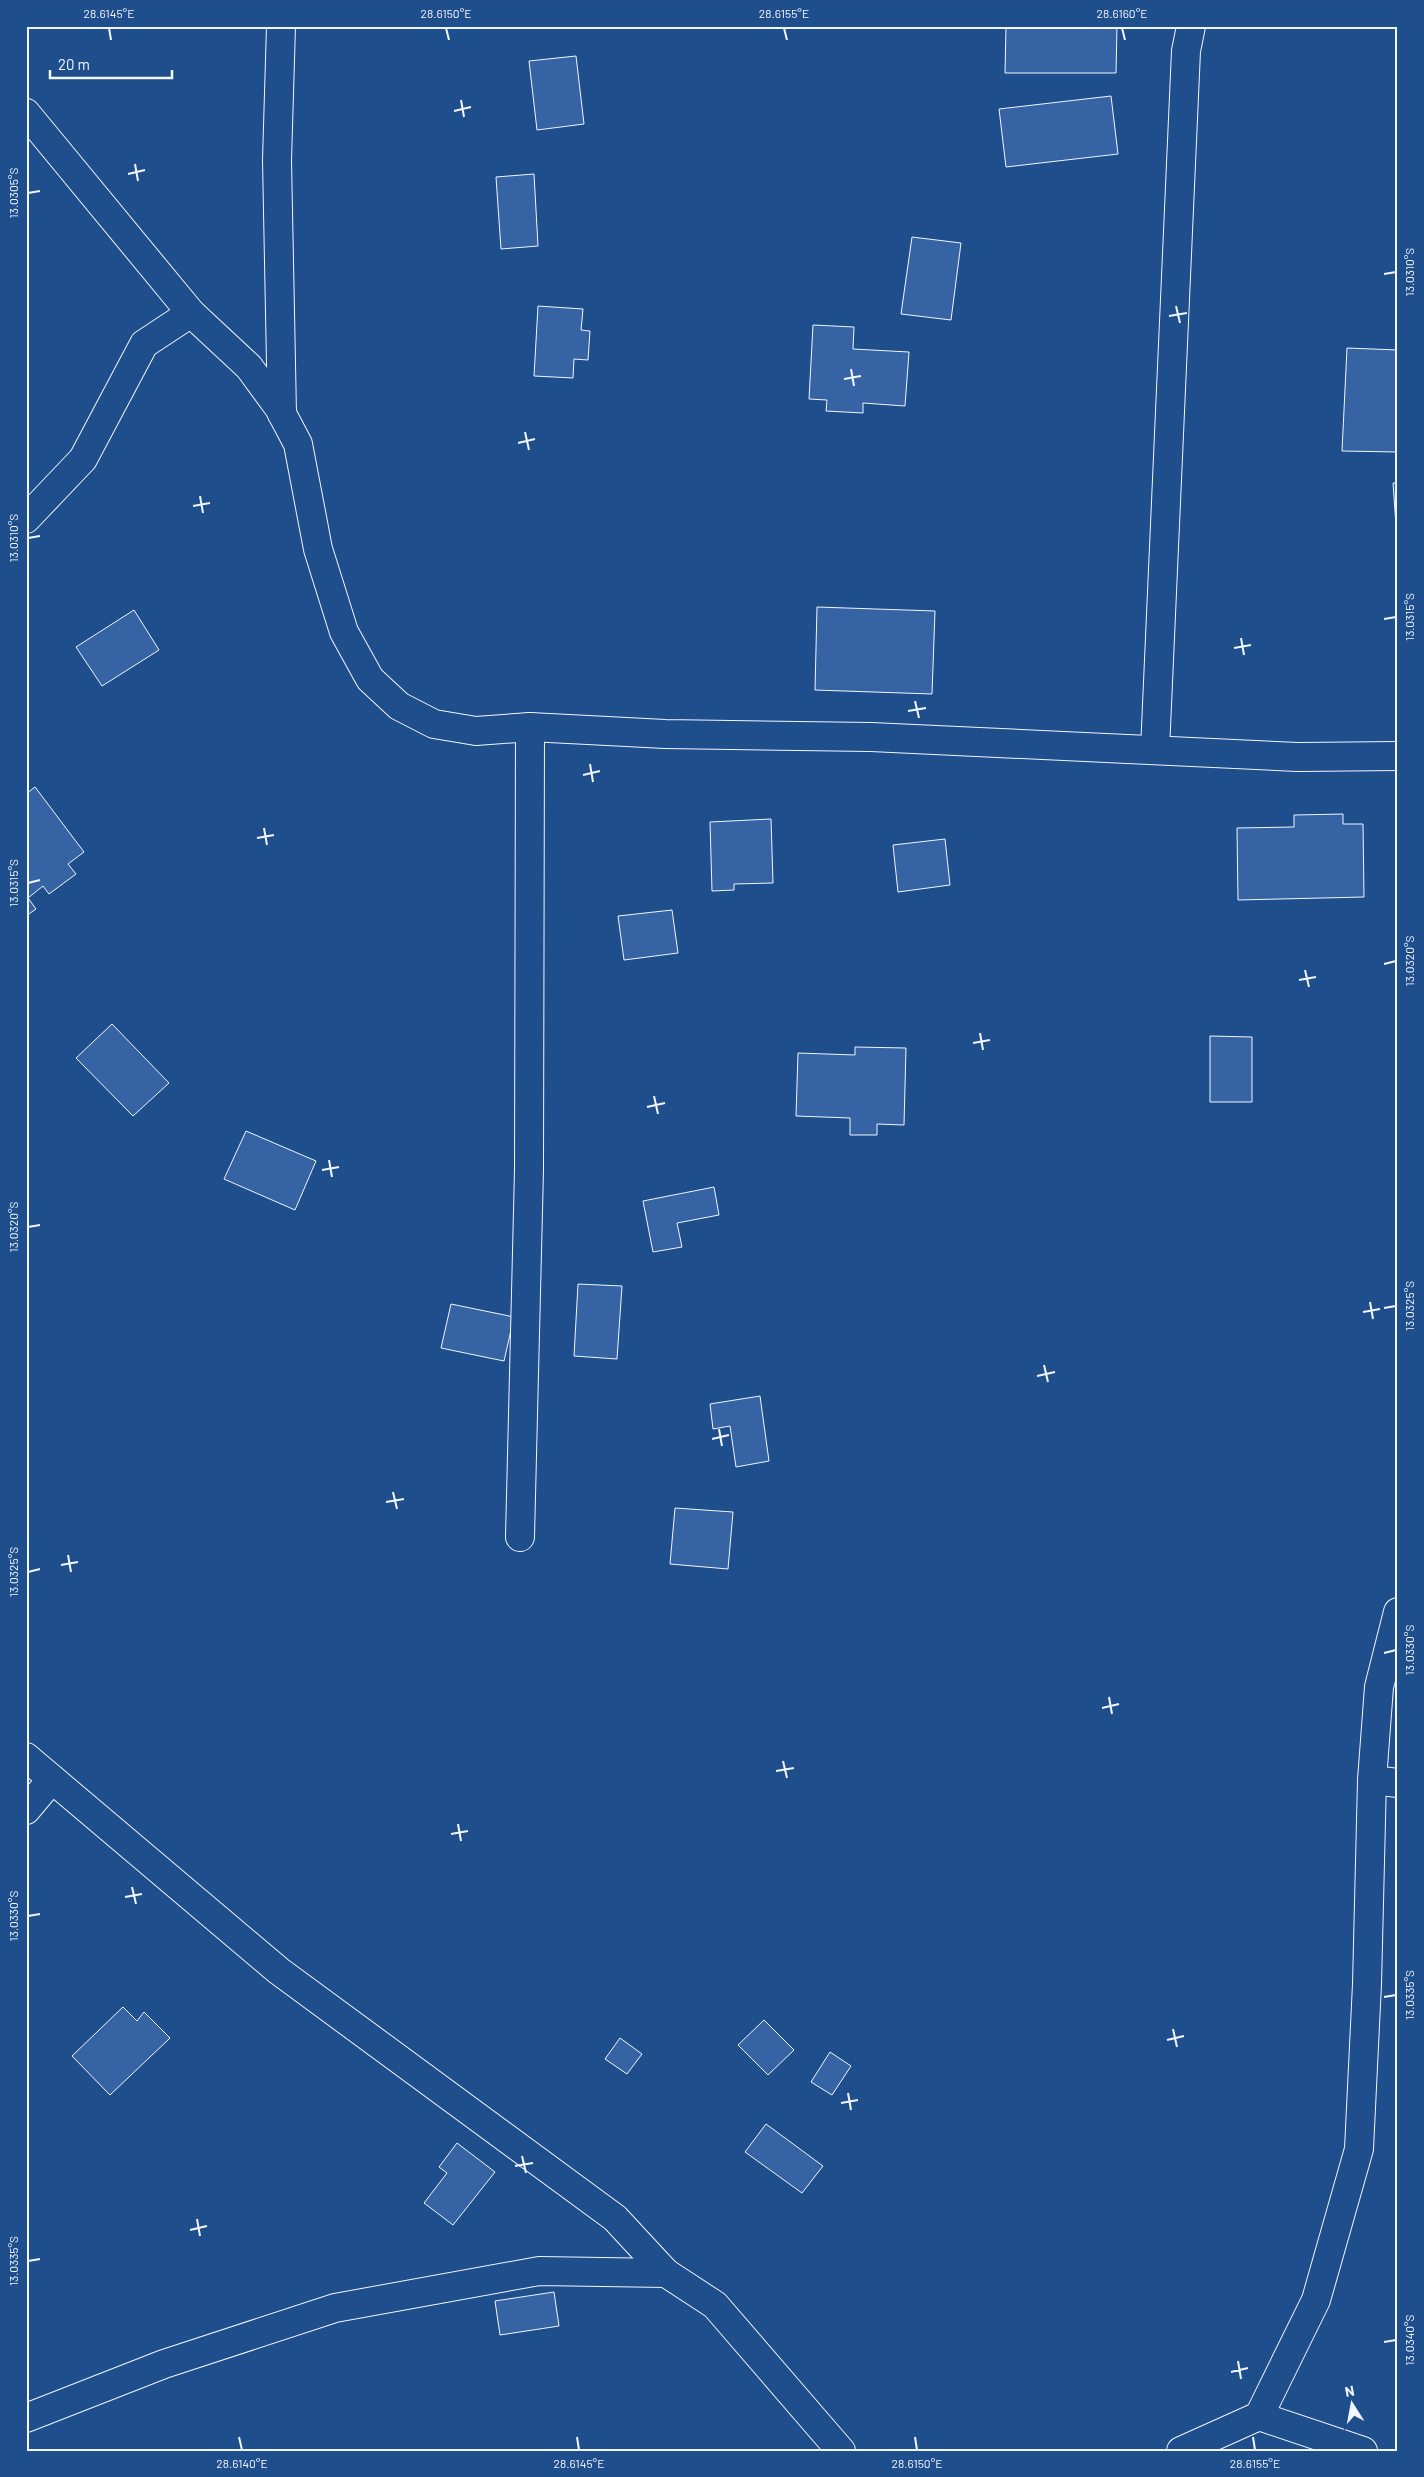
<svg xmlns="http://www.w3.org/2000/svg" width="1424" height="2477" font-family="Barlow,sans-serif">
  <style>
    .building { fill: #3563a3; stroke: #f2f6ff }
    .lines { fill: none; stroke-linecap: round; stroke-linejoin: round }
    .minor-casing { stroke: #f2f6ff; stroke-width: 30 }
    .minor { stroke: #1f4e8c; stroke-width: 28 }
    .ticks { fill: none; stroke: #f2f6ff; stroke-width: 2 }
    .neatline { fill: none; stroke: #f2f6ff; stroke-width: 2 }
    .ticks-label { font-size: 12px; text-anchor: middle; fill: #f2f6ff }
  </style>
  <rect width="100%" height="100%" fill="#1f4e8c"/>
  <g class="building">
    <polygon points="1006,26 1117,26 1116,73 1005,73"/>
    <polygon points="576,56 584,124 537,130 529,61"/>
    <polygon points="1111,96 1118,154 1006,167 999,109"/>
    <polygon points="534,174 538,246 501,249 496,177"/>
    <polygon points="912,237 961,243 951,320 901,314"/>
    <polygon points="538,306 583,309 581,330 590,331 588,360 574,359 573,378 534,376"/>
    <polygon points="813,325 854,327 853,349 909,352 905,406 863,403 863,413 826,411 827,400 809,399"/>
    <polygon points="1347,348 1398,350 1398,452 1342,451"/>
    <polygon points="1393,483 1398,483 1398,553"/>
    <polygon points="817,607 935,611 932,694 815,690"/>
    <polygon points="134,610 159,650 102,686 76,647"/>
    <polygon points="35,787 84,852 68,864 76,874 49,894 43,886 28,898 36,909 26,916 26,794"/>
    <polygon points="1343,814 1343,824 1363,824 1364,897 1238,900 1237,828 1294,827 1294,815"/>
    <polygon points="771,819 773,883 734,884 734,890 712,891 710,822"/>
    <polygon points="945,839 950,885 898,892 893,845"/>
    <polygon points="672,910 678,953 624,960 618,916"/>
    <polygon points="112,1024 169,1083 133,1116 76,1058"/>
    <polygon points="1210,1036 1252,1037 1252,1102 1210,1102"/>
    <polygon points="855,1047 906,1048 904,1125 877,1124 877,1135 850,1135 850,1118 796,1116 798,1053 855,1055"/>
    <polygon points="246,1131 316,1161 295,1210 224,1179"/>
    <polygon points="714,1187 719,1215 677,1223 682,1247 653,1252 643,1201"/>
    <polygon points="578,1284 622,1286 617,1359 574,1356"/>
    <polygon points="451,1304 514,1317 504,1361 441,1348"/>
    <polygon points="760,1396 769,1461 736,1467 730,1426 713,1429 710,1404"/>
    <polygon points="675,1508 733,1512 728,1569 670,1564"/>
    <polygon points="123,2007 137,2021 144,2012 170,2038 110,2095 72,2056"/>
    <polygon points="764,2020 794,2050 768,2075 738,2045"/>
    <polygon points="620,2038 642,2054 627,2074 605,2059"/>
    <polygon points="830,2052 851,2066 832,2095 811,2082"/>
    <polygon points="766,2124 823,2166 802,2193 745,2152"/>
    <polygon points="457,2143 495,2172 453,2225 424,2203 447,2173 439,2167"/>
    <polygon points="554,2292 559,2326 500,2335 495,2301"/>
  </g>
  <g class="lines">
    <g class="minor-casing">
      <g id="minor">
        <polyline points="281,26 277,160 282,414"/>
        <polyline points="26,113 191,313 249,367 279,408 298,444 318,549 344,632 370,679 399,706 434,724 476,731 530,727 665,734 871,737 1298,757 1398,756"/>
        <polyline points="26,519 83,459 144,344 191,313"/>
        <polyline points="1155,750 1186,51 1191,26"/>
        <polyline points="520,1537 529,1170 530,727"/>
        <polyline points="26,1757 279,1971 615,2218 666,2273"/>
        <polyline points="1372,1780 1398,1783"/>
        <polyline points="26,1810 52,1779"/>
        <polyline points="1259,2416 1316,2300 1359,2149 1367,1984 1372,1780 1379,1687 1398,1612"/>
        <polyline points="26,2418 164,2364 335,2308 539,2271 666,2273 715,2305 841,2451"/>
        <polyline points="1181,2451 1259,2416 1363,2451"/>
      </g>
    </g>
    <use href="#minor" class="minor"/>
  </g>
  <path class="ticks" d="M109 28 111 40M446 28 449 40M784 28 787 40M1122 28 1125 40M461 100 464 117M454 111 471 107M135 164 138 181M128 174 145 170M28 193 40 191M1384 274 1396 272M1176 306 1180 323M1169 316 1187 313M851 369 854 386M844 379 861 376M525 432 529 450M518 443 535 439M200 496 203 513M193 506 210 503M28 538 40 536M1384 619 1396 617M1241 638 1244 655M1234 648 1251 645M915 701 919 718M908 711 926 708M590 764 593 782M583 775 600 771M264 828 267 845M257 838 274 835M28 883 40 880M1384 964 1396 961M1305 970 1309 987M1299 980 1316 977M980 1033 983 1050M973 1043 990 1040M654 1096 658 1114M647 1107 665 1103M329 1160 332 1177M322 1170 339 1167M28 1227 40 1225M1370 1302 1373 1319M1384 1308 1396 1306M1363 1312 1380 1309M1044 1365 1048 1382M1037 1376 1055 1372M719 1429 722 1446M712 1439 729 1435M393 1492 397 1509M386 1502 404 1499M68 1555 71 1572M61 1565 78 1562M28 1572 40 1569M1384 1653 1396 1650M1109 1697 1112 1714M1102 1708 1119 1704M783 1761 787 1778M776 1771 794 1768M458 1824 461 1841M451 1834 468 1831M132 1887 136 1904M125 1897 142 1894M28 1916 40 1914M1384 1997 1396 1995M1173 2029 1177 2047M1167 2040 1184 2036M848 2093 851 2110M841 2103 858 2100M522 2156 526 2173M515 2166 533 2163M197 2219 200 2236M190 2230 207 2226M28 2261 40 2259M1384 2342 1396 2340M1238 2361 1241 2379M1231 2372 1248 2368M239 2437 242 2450M577 2437 579 2450M915 2437 917 2450M1253 2437 1255 2450"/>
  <rect width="1424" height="2477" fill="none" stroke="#1f4e8c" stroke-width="55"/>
  <g transform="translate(1352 2404) rotate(349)" stroke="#1f4e8c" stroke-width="4" paint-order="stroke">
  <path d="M0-4L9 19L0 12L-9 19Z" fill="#f2f6ff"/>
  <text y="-8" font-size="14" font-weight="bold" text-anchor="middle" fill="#f2f6ff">N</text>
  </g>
  <path d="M50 70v8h122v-8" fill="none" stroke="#f2f6ff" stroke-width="2.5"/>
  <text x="58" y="70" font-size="15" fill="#f2f6ff" stroke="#1f4e8c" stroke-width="4" paint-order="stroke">20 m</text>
  <rect x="28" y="28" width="1368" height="2422" class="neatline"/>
  <g class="ticks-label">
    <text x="109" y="18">28.6145°E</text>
    <text x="446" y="18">28.6150°E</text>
    <text x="784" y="18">28.6155°E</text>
    <text x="1122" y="18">28.6160°E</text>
    <text transform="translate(14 193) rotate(-90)" y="4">13.0305°S</text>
    <text transform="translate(1410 272) rotate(-90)" y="4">13.0310°S</text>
    <text transform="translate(14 538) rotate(-90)" y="4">13.0310°S</text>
    <text transform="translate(1410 617) rotate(-90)" y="4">13.0315°S</text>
    <text transform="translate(14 883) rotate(-90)" y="4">13.0315°S</text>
    <text transform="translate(1410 961) rotate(-90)" y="4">13.0320°S</text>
    <text transform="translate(14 1227) rotate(-90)" y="4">13.0320°S</text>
    <text transform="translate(1410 1306) rotate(-90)" y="4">13.0325°S</text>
    <text transform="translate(14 1572) rotate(-90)" y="4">13.0325°S</text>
    <text transform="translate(1410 1650) rotate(-90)" y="4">13.0330°S</text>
    <text transform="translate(14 1916) rotate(-90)" y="4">13.0330°S</text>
    <text transform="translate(1410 1995) rotate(-90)" y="4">13.0335°S</text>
    <text transform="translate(14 2261) rotate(-90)" y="4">13.0335°S</text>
    <text transform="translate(1410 2340) rotate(-90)" y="4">13.0340°S</text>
    <text x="242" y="2468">28.6140°E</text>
    <text x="579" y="2468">28.6145°E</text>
    <text x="917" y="2468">28.6150°E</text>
    <text x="1255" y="2468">28.6155°E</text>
  </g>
</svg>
